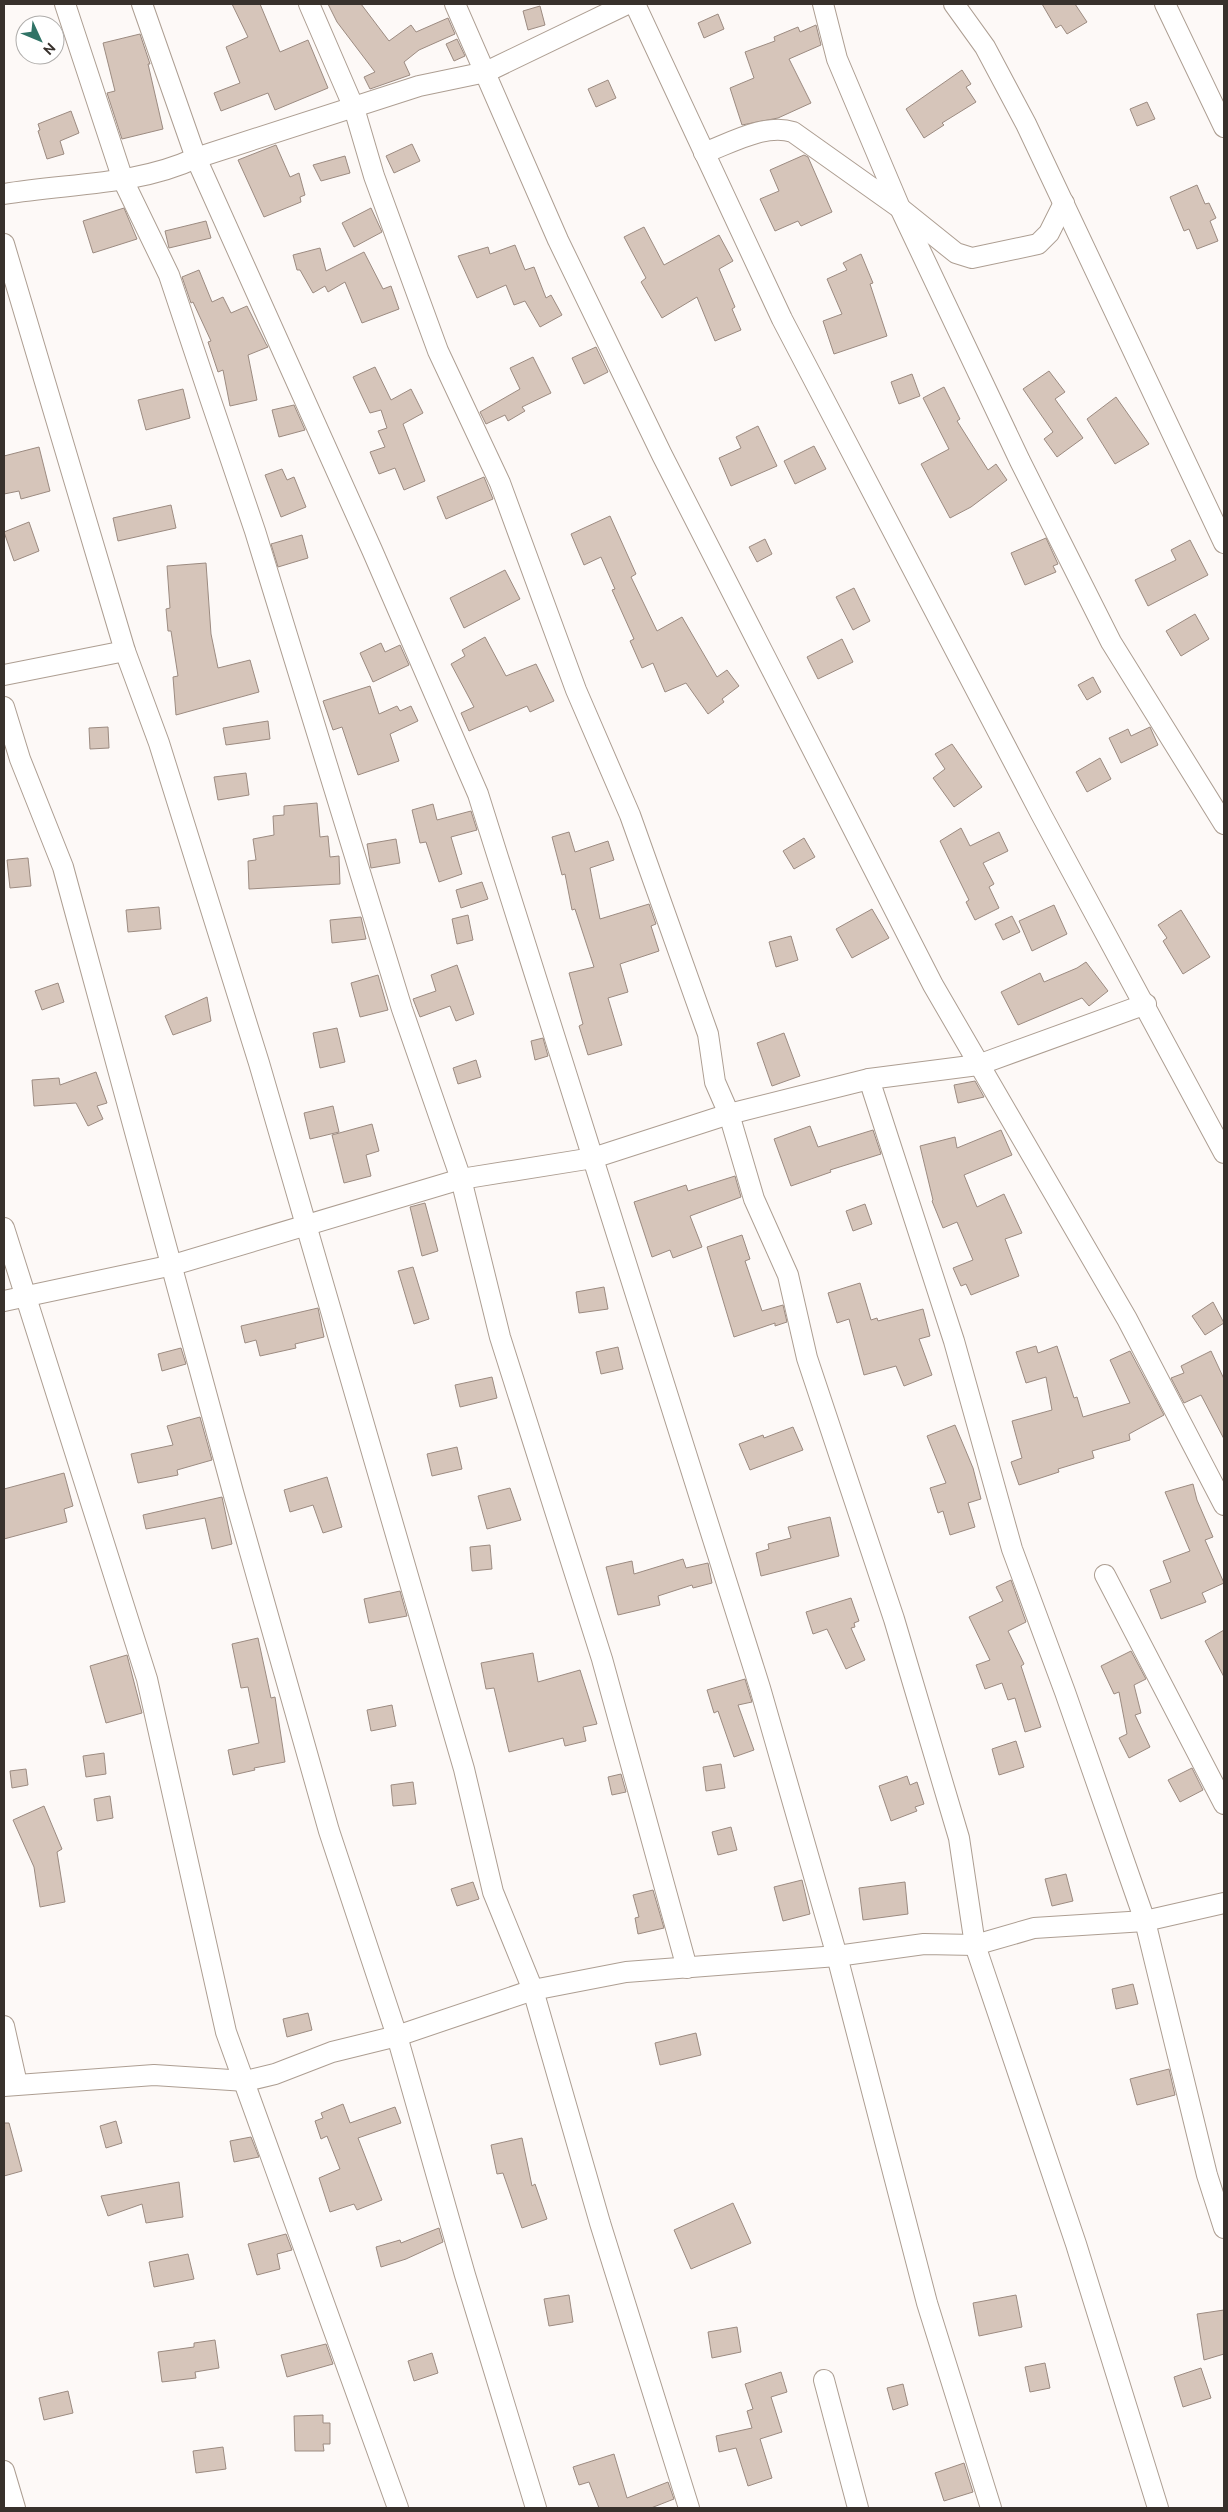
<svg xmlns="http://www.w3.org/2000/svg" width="1228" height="2512" font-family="Ubuntu,sans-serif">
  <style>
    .building { fill: #d6c5ba; stroke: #9c8b81 }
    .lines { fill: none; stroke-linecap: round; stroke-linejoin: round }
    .street-casing { stroke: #ad9e92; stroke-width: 22 }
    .street { stroke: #fff; stroke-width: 20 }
  </style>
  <rect width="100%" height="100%" fill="#fdf9f7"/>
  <g class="building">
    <polygon points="232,4 260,4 280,52 308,40 328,88 275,110 268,93 221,111 214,93 240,83 226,47 248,37"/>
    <polygon points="328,4 361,4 389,41 411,25 416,32 448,18 455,34 419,50 404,62 410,75 370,89 364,77 375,72 337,22"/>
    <polygon points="1042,4 1075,4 1087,22 1067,34 1061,25 1056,28"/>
    <polygon points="540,6 545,25 528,30 523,11"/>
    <polygon points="718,14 724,29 704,38 698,23"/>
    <polygon points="816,25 821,45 789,59 811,103 778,118 742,125 730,88 754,78 745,52 775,41 774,37 798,27 800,32"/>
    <polygon points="140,34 150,64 148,64 163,129 122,139 107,93 115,91 103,43"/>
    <polygon points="457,39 465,56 454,61 446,44"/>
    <polygon points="962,70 971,84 966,87 976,102 942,123 944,125 924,138 906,109"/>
    <polygon points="608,80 616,98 596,107 588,89"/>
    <polygon points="1147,102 1155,119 1137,126 1130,109"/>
    <polygon points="71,111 79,133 60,141 64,154 47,159 38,131 40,130 38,124"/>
    <polygon points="412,144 420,161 394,173 386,156"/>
    <polygon points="276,145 290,177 299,173 305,195 300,197 301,202 264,217 238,160"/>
    <polygon points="804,155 808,157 832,212 801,226 798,221 775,231 760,199 779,191 770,170"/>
    <polygon points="345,156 350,173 321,181 313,165"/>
    <polygon points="1197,185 1205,204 1209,203 1216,218 1210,221 1218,241 1197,249 1189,229 1184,231 1170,197"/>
    <polygon points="124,208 137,239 93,253 83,221"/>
    <polygon points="371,208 382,232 354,247 342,223"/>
    <polygon points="206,221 211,238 169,248 165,231"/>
    <polygon points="644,227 664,265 719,235 733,261 719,269 735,307 732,309 741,330 715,341 697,297 662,318 641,282 646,278 624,237"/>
    <polygon points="515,245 525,270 534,267 546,298 551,295 562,315 540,327 525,301 514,305 506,285 477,298 458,256 488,247 490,254"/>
    <polygon points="320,248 326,271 364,252 383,289 391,286 399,309 362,323 345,282 328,292 325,286 313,293 300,270 297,270 293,255"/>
    <polygon points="861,254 873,283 870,284 887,336 834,354 823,321 842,314 827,279 847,270 843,263"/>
    <polygon points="199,270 212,302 223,297 231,313 247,306 266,344 268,347 248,355 257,400 230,406 223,370 218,372 208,342 211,341 193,302 191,303 182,277"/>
    <polygon points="596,347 608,372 584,384 572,358"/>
    <polygon points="533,357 551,393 522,407 525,411 508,421 505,415 486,424 480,412 520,389 510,368"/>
    <polygon points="375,367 391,400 411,389 423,413 403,424 425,481 404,490 395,468 379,474 370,452 385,447 378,431 387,428 381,410 370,413 353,377"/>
    <polygon points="1049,371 1065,392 1055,399 1083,438 1057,457 1044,439 1053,432 1023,389"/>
    <polygon points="912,374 920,396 899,404 891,382"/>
    <polygon points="944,387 960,419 957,421 988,470 996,464 1007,480 971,507 950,518 921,464 949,449 923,398"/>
    <polygon points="183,389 190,418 146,430 138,400"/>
    <polygon points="1116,397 1149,444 1115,464 1087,419"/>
    <polygon points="294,405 305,430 279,437 272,410"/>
    <polygon points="758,426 777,466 731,486 719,458 741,448 736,437"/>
    <polygon points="814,446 826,469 795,484 784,461"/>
    <polygon points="39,447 50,491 21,499 19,491 4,494 4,456"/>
    <polygon points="282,469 287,480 294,477 306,507 281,517 265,475"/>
    <polygon points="484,477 493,499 446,519 437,497"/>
    <polygon points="171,505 176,528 118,541 113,518"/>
    <polygon points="610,516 636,574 631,577 657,631 682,617 717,677 727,670 739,686 722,699 724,702 708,714 686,683 665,692 653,663 642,668 630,641 634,639 612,590 615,589 601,557 584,565 571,534"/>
    <polygon points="29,522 39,551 14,561 4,532"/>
    <polygon points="302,535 308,558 278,567 271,544"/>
    <polygon points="1046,538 1058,564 1053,566 1056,572 1025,585 1011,553"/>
    <polygon points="765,539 772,554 757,562 749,547"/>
    <polygon points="1190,540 1208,575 1148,606 1135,580 1176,560 1171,550"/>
    <polygon points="206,563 211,634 218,668 250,660 259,692 176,715 173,677 178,676 171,631 168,631 166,609 170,608 167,566"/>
    <polygon points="505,570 520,599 464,628 450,598"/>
    <polygon points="854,588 870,621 853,630 836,597"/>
    <polygon points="1195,614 1209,639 1181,656 1166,631"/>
    <polygon points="485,637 506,676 536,664 554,701 530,712 527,706 469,731 461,713 474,707 451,664 465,656 462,650"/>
    <polygon points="842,639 853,662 818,679 807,657"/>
    <polygon points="381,643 385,652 400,645 409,665 373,682 360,653"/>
    <polygon points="1093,677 1101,692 1087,700 1078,685"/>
    <polygon points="370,686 379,714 397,706 400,711 411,706 418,721 390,734 399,761 358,775 342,727 333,730 323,701"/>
    <polygon points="268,721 270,739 226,745 223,728"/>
    <polygon points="108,727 109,748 90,749 89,728"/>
    <polygon points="1150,727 1158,745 1121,763 1109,738 1128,729 1131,736"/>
    <polygon points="952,744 982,787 954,807 933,778 945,769 935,754"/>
    <polygon points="1100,758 1111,779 1087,792 1076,772"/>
    <polygon points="246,773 249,795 218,800 214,777"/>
    <polygon points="317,803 320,837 328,836 330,857 339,856 340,884 249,889 248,861 256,860 253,839 274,835 273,816 284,815 284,806"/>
    <polygon points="433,804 437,820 471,811 477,830 451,837 462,874 439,882 426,842 420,843 412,810"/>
    <polygon points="961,828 970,846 999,832 1008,851 983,863 994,884 989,887 999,908 975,920 966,902 969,900 940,841"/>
    <polygon points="569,832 575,852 608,841 614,860 590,868 600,919 649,904 656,924 651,926 659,951 620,964 628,992 608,998 622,1045 588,1055 579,1026 583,1024 569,973 594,967 575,909 572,910 565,874 562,875 552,837"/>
    <polygon points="804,838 815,857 794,869 783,851"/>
    <polygon points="396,839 400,863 371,868 367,844"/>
    <polygon points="28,858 31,886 10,888 7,860"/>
    <polygon points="482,882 488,899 461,908 456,890"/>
    <polygon points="1054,905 1067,934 1032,951 1019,921"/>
    <polygon points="159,907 161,929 128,932 126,910"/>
    <polygon points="872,909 889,938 852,958 836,929"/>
    <polygon points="1181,910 1210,957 1183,974 1163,941 1167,938 1158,925"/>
    <polygon points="468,915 473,940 457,944 452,919"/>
    <polygon points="1012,916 1020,932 1003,940 995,924"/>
    <polygon points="361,917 366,939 332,943 330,920"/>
    <polygon points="791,936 798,960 776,967 769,942"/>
    <polygon points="1086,962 1108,991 1089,1006 1082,998 1018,1025 1001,992 1040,973 1044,982 1077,968"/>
    <polygon points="457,965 474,1014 456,1021 450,1006 420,1017 413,999 436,991 431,975"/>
    <polygon points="378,975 388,1010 360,1017 351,983"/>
    <polygon points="58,983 64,1002 42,1010 35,991"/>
    <polygon points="207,997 211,1021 173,1035 165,1016"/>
    <polygon points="337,1028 345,1062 320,1068 313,1033"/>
    <polygon points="784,1033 800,1076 772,1086 757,1043"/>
    <polygon points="543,1038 548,1056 535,1060 531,1041"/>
    <polygon points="476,1060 481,1077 458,1084 453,1068"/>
    <polygon points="96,1072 107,1103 97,1106 103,1119 88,1126 76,1103 34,1106 32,1080 59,1078 60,1085"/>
    <polygon points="975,1081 984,1097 958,1103 954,1085"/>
    <polygon points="333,1106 339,1132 310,1139 304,1113"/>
    <polygon points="372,1124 379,1151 366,1155 371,1176 344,1183 332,1135"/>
    <polygon points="810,1126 818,1147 873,1130 881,1154 830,1170 831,1172 791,1186 774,1139"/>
    <polygon points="1001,1130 1012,1155 964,1175 977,1207 1004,1194 1022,1233 1005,1239 1019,1276 971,1295 966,1284 961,1286 953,1268 973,1260 957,1222 943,1228 932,1201 933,1200 920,1146 955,1137 957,1148"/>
    <polygon points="735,1176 741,1197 690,1216 702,1247 673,1258 670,1250 652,1257 634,1202 686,1185 688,1191"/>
    <polygon points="425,1203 438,1251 422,1256 410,1207"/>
    <polygon points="865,1204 872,1224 853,1231 846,1211"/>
    <polygon points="742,1235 750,1259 745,1261 762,1311 783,1305 787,1322 775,1326 775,1323 734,1337 707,1247"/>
    <polygon points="413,1267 429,1319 414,1324 398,1271"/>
    <polygon points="860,1283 871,1320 877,1318 878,1321 923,1309 930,1336 919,1339 932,1375 904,1386 896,1366 864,1375 849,1319 837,1323 828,1293"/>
    <polygon points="604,1287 608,1309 579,1313 576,1292"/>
    <polygon points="1213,1302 1224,1323 1205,1335 1192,1316"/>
    <polygon points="318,1308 324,1337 295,1344 296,1348 260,1356 256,1340 245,1343 241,1326"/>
    <polygon points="1036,1346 1038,1353 1057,1346 1074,1398 1077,1397 1083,1417 1130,1403 1110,1360 1130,1351 1164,1415 1129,1434 1130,1440 1092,1451 1094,1458 1058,1469 1059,1472 1019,1485 1011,1462 1022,1458 1012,1421 1052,1410 1046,1377 1026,1383 1016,1352"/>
    <polygon points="618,1347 623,1369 601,1374 596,1352"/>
    <polygon points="181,1348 186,1364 162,1371 158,1354"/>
    <polygon points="1211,1351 1224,1379 1224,1439 1201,1395 1184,1403 1171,1378 1184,1373 1181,1366"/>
    <polygon points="492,1377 497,1398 460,1407 455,1385"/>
    <polygon points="200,1417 212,1460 177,1470 178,1475 138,1483 131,1454 173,1445 167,1426"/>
    <polygon points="955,1425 973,1468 981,1499 968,1503 975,1527 950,1535 943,1511 938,1513 930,1488 946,1483 927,1436"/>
    <polygon points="793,1427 803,1450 750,1470 739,1444 763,1435 764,1438"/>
    <polygon points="457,1447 462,1469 432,1476 427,1454"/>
    <polygon points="64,1473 73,1506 64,1509 67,1522 4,1539 4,1489"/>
    <polygon points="327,1477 342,1527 323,1533 313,1505 290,1512 284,1490"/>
    <polygon points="1193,1484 1197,1500 1213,1537 1205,1540 1224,1583 1202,1593 1206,1602 1161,1619 1150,1590 1171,1582 1163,1561 1190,1551 1165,1492"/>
    <polygon points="510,1488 521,1520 487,1529 478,1496"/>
    <polygon points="222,1497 232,1544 212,1549 205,1518 146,1529 143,1515"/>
    <polygon points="830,1517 839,1556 761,1576 756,1553 769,1549 768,1544 791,1538 788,1527"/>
    <polygon points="490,1545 492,1569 472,1571 470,1547"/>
    <polygon points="683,1559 686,1568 708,1563 712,1583 693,1588 692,1585 658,1596 660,1605 618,1615 606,1567 632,1561 634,1574"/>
    <polygon points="1011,1580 1026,1622 1008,1631 1024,1664 1021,1666 1041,1727 1025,1732 1015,1698 1008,1700 1002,1683 985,1689 976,1665 990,1660 969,1617 1003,1601 996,1587"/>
    <polygon points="400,1591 407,1616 369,1623 364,1599"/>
    <polygon points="851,1598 859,1621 854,1623 855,1627 851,1628 865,1660 846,1669 827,1629 813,1634 806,1612"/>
    <polygon points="1224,1630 1224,1677 1205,1641"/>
    <polygon points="258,1638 271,1698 275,1697 285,1762 254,1768 255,1770 233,1775 228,1750 259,1743 248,1687 241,1688 232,1644"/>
    <polygon points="1131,1651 1146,1679 1134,1685 1141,1713 1135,1715 1150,1747 1129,1758 1119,1738 1127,1734 1119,1692 1114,1694 1101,1666"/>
    <polygon points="533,1653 538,1682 580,1670 597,1724 583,1727 586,1741 565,1746 563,1738 509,1752 494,1688 486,1689 481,1663"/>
    <polygon points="127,1655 142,1713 106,1723 90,1666"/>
    <polygon points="745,1679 752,1702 738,1705 754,1750 734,1757 718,1711 714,1713 707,1690"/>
    <polygon points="392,1705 396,1726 371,1731 367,1710"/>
    <polygon points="1016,1741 1024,1767 999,1775 992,1749"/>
    <polygon points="104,1753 106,1774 86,1777 83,1756"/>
    <polygon points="721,1764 725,1788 706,1791 703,1767"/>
    <polygon points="1192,1768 1203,1790 1180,1802 1168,1780"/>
    <polygon points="26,1769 28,1785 12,1788 10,1771"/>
    <polygon points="621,1774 626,1792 612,1795 608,1777"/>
    <polygon points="907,1776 910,1785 917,1782 924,1804 915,1807 917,1811 891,1821 879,1786"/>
    <polygon points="413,1782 416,1804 393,1806 391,1785"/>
    <polygon points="110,1796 113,1818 97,1821 94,1799"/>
    <polygon points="44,1806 62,1849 57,1852 65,1902 40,1907 34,1867 13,1820"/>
    <polygon points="731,1827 737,1850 718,1855 712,1832"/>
    <polygon points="1066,1874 1073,1901 1052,1906 1045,1879"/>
    <polygon points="802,1880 810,1914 783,1921 774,1887"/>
    <polygon points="473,1882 479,1899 457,1906 451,1889"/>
    <polygon points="905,1882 908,1914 863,1920 859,1888"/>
    <polygon points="653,1890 664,1928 638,1934 635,1918 639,1917 633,1895"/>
    <polygon points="1133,1984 1138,2004 1116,2009 1112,1989"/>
    <polygon points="308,2013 312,2030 287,2037 283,2019"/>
    <polygon points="696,2033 701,2055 660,2065 655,2043"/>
    <polygon points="1169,2069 1175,2095 1137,2105 1130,2079"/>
    <polygon points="343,2104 350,2123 395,2107 401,2123 358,2138 382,2200 357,2210 354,2204 330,2212 319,2178 340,2169 327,2136 321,2139 315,2121 323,2118 321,2113"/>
    <polygon points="116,2121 122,2143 106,2148 100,2126"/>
    <polygon points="4,2123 9,2123 22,2171 4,2176"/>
    <polygon points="251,2137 259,2157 234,2162 230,2141"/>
    <polygon points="522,2138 532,2186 535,2184 547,2219 522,2228 503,2173 497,2174 491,2145"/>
    <polygon points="179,2182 183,2217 146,2223 142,2204 108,2216 101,2196"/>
    <polygon points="733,2203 751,2243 691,2269 674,2230"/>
    <polygon points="439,2228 443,2242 406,2259 381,2267 376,2247 400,2240 401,2243"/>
    <polygon points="286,2234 292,2250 277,2254 280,2269 257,2275 248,2244"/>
    <polygon points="188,2254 194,2279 154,2287 149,2262"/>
    <polygon points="569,2295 573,2322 549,2326 544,2299"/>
    <polygon points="1016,2295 1022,2327 979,2336 973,2303"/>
    <polygon points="1224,2310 1224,2354 1204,2360 1197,2314"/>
    <polygon points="737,2327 741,2352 712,2358 708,2332"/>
    <polygon points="215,2340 219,2368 195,2372 196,2378 162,2382 158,2352 194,2347 194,2343"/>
    <polygon points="326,2344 333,2364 287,2377 281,2355"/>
    <polygon points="432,2353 438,2373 414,2381 408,2361"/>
    <polygon points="1045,2363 1050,2388 1030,2392 1025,2367"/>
    <polygon points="1201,2368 1211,2398 1183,2407 1174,2377"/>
    <polygon points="781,2372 787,2392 771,2397 782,2432 760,2439 772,2478 748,2486 736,2448 719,2452 716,2436 752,2428 747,2411 753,2409 745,2384"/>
    <polygon points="903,2384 908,2405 893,2410 887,2388"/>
    <polygon points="68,2391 73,2413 44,2420 39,2398"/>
    <polygon points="323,2415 323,2423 330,2423 330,2444 323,2444 324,2451 295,2451 294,2416"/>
    <polygon points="223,2447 226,2469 196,2473 193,2451"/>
    <polygon points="614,2454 627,2498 668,2482 674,2499 651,2508 599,2508 589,2482 579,2485 573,2467"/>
    <polygon points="964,2463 973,2492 944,2501 935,2473"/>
  </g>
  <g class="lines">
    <g class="street-casing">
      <g id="street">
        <polyline points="65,4 123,180 169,275 210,398 255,531 402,1009 461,1179 500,1337 602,1659 687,1968"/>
        <polyline points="142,4 196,158 372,550 478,794 760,1688 837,1956 927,2303 991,2508"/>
        <polyline points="309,4 354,108 374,176 438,351 500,483 576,690 630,815 708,1034 715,1082 729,1114 754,1199 788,1275 807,1358 894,1619 959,1838 975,1945 1076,2244 1158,2508"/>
        <polyline points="455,4 558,240 662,455 933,985 1127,1319 1224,1505"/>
        <polyline points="635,4 782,319 1041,814 1224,1153"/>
        <polyline points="823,4 837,59 900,208 1020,461 1111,642 1224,824"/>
        <polyline points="954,4 985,47 1026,124 1224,543"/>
        <polyline points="1165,4 1224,127"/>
        <path d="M704 153C731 143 765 123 793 132L900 208 956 253 972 258 1038 244 1049 233 1064 203"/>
        <path d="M4 194C68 183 136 186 196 158L419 86 486 72 627 4"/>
        <polyline points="4,244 125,651 159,743 259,1063 464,1769 493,1892 533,1990 600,2223 689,2508"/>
        <polyline points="4,675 125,651"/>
        <polyline points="4,707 20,759 63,867 233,1492 329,1831 397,2036 465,2275 536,2508"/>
        <polyline points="869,1079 954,1341 1012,1549 1065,1692 1145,1921 1207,2175 1224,2228"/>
        <polyline points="4,1228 147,1679 226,2032 398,2508"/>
        <polyline points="4,1301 173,1265 461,1179 593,1158 729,1114 869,1079 978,1065 1146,1004"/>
        <polyline points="1105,1575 1224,1804"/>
        <polyline points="4,2026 17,2084"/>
        <polyline points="4,2086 154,2075 246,2081 275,2074 332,2052 397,2036 533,1990 626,1972 837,1956 924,1944 975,1945 1034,1928 1145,1921 1224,1903"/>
        <polyline points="824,2380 858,2508"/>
        <polyline points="4,2471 15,2508"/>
      </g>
    </g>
    <use href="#street" class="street"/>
  </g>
  <rect width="1228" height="2512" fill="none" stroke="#38312c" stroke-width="10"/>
  <g transform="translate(40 40) rotate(134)"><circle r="24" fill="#ffffff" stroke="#afadab"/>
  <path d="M0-4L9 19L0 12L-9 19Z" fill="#307366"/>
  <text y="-8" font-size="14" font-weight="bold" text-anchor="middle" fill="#38312c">N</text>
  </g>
</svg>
